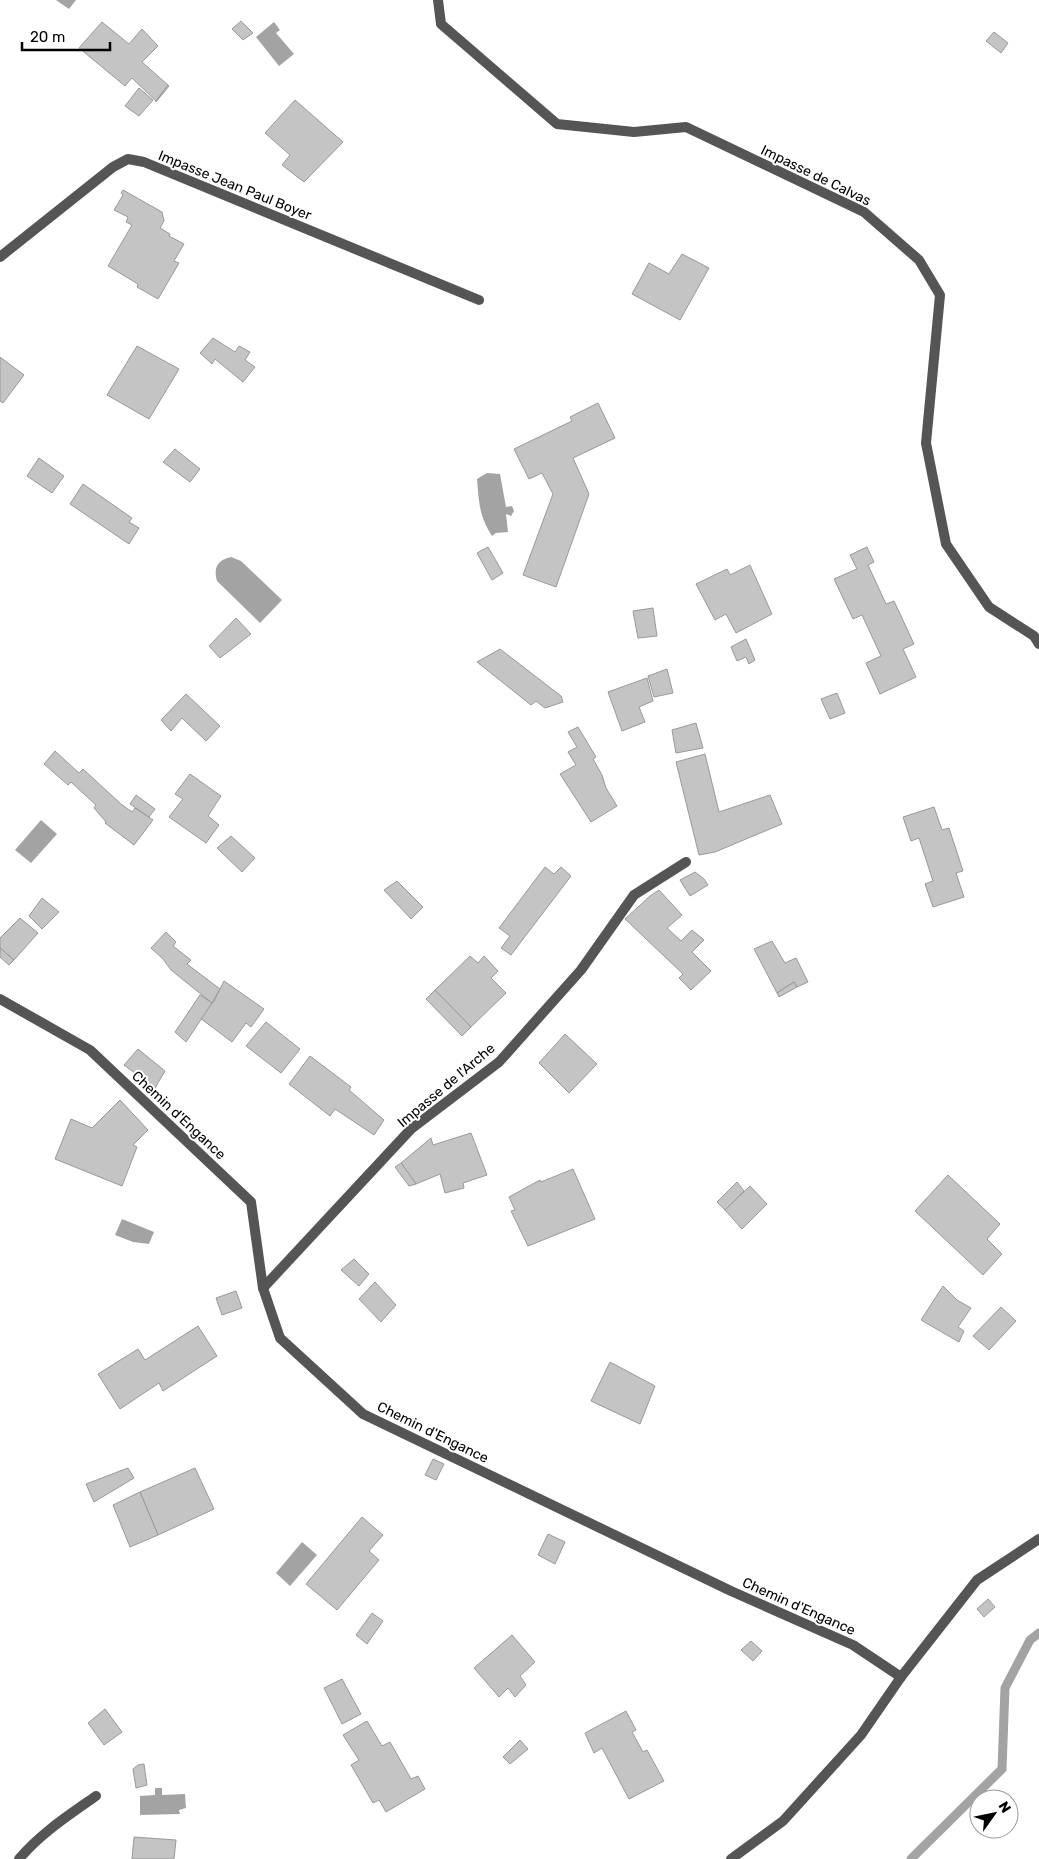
<svg xmlns="http://www.w3.org/2000/svg" width="1039" height="1859" font-family="Rubik,sans-serif">
  <style>
    .water { fill: #a3a3a3 }
    .lines { fill: none; stroke-linecap: round; stroke-linejoin: round }
    .stream { stroke: #a3a3a3; stroke-width: 9 }
    .building { fill: #c4c4c4; stroke: #999 }
    .minor { stroke: #555; stroke-width: 10 }
    .labels { text-anchor: middle; stroke-width: 4; stroke-linejoin: round; paint-order: stroke }
    .street-label { font-size: 14px; fill: #000; stroke: #fff }
  </style>
  <rect width="100%" height="100%" fill="#fff"/>
  <g class="water">
    <polygon points="56,0 76,0 69,9"/>
    <polygon points="274,22 280,30 276,33 294,54 279,66 256,37"/>
    <path d="M487 473 500 474 506 507 512 506 514 511 511 516 506 514 508 532 496 533 492 536C479 516 479 502 477 479Z"/>
    <path d="M231 557 241 561 282 600 260 623 217 581C213 567 218 560 231 557Z"/>
    <polygon points="41,820 57,834 31,863 15,850"/>
    <polygon points="122,1219 154,1232 149,1244 133,1242 115,1235"/>
    <polygon points="302,1542 317,1555 290,1586 276,1573"/>
    <polygon points="155,1788 162,1788 162,1795 185,1794 186,1808 179,1810 180,1814 140,1815 140,1796 155,1795"/>
  </g>
  <g class="lines">
    <polyline class="stream" points="911,1859 1002,1769 1005,1688 1030,1640 1039,1633"/>
  </g>
  <g class="building">
    <polygon points="241,21 253,33 243,40 232,29"/>
    <polygon points="102,22 129,44 142,29 158,46 142,62 168,85 156,101 132,78 125,86 79,48"/>
    <polygon points="994,32 1008,43 1001,53 986,41"/>
    <polygon points="168,85 169,86 156,102 156,101"/>
    <polygon points="139,88 153,100 139,116 125,106"/>
    <polygon points="295,100 343,142 304,182 282,165 290,155 265,133"/>
    <polygon points="123,190 162,212 164,221 160,228 170,234 169,236 184,244 174,261 179,263 158,299 137,287 138,284 108,266 132,225 126,222 128,217 114,210 123,195 121,193"/>
    <polygon points="682,254 709,268 680,320 632,294 649,263 669,274"/>
    <polygon points="213,338 235,352 239,346 250,352 245,360 255,367 243,382 215,359 212,364 200,353"/>
    <polygon points="137,346 179,369 149,419 107,395"/>
    <polygon points="0,357 24,375 3,403 0,401"/>
    <polygon points="598,403 615,438 573,458 589,494 556,587 523,575 553,494 542,473 529,479 514,449 572,421 570,417"/>
    <polygon points="175,449 200,469 190,482 163,462"/>
    <polygon points="39,458 64,476 52,493 27,476"/>
    <polygon points="83,484 132,518 129,522 139,528 129,544 70,504"/>
    <polygon points="488,547 503,573 492,580 477,553"/>
    <polygon points="867,547 874,562 868,565 886,604 894,601 914,644 903,649 916,677 880,694 866,663 881,656 862,615 853,619 834,579 857,569 850,555"/>
    <polygon points="750,565 772,614 736,633 726,614 715,620 696,584 727,569 730,575"/>
    <polygon points="653,608 657,636 638,638 633,611"/>
    <polygon points="236,618 251,634 220,658 209,646"/>
    <polygon points="746,639 755,660 749,664 746,657 737,661 731,647"/>
    <polygon points="500,649 561,696 563,702 545,708 536,701 531,705 477,662"/>
    <polygon points="667,669 673,693 654,697 648,676"/>
    <polygon points="647,678 653,701 639,707 645,722 622,731 608,692"/>
    <polygon points="837,693 845,713 830,719 821,699"/>
    <polygon points="186,694 220,726 206,741 182,718 171,731 161,720"/>
    <polygon points="696,723 703,748 676,753 672,730"/>
    <polygon points="578,727 596,757 593,759 602,775 606,788 617,806 591,822 560,774 576,765 568,752 577,747 568,732"/>
    <polygon points="55,751 79,773 83,769 121,804 132,812 135,808 153,820 134,845 105,823 106,822 94,808 96,805 71,782 68,785 44,764"/>
    <polygon points="705,754 719,812 770,795 782,824 715,852 699,855 676,762"/>
    <polygon points="190,774 221,796 208,816 219,825 206,843 169,817 183,799 175,794"/>
    <polygon points="136,795 155,809 149,817 130,804"/>
    <polygon points="934,807 942,830 949,828 963,871 956,873 964,897 933,907 925,884 933,881 919,838 911,841 903,817"/>
    <polygon points="231,836 255,858 242,872 217,848"/>
    <polygon points="545,867 554,874 561,867 571,876 511,955 501,948 510,936 499,928"/>
    <polygon points="695,872 704,879 708,885 690,896 680,880"/>
    <polygon points="397,881 423,907 411,919 384,890"/>
    <polygon points="659,890 682,915 667,928 681,941 692,930 704,940 692,952 711,971 691,990 679,978 683,974 625,919 650,896"/>
    <polygon points="42,898 59,912 42,929 29,916"/>
    <polygon points="20,918 38,933 14,960 0,948 0,938"/>
    <polygon points="166,932 176,942 173,946 191,960 187,964 220,989 212,1003 171,970 163,959 151,948"/>
    <polygon points="772,941 785,963 796,958 808,982 797,987 794,982 777,993 754,949"/>
    <polygon points="0,948 14,960 9,965 0,957"/>
    <polygon points="470,956 478,963 484,956 498,971 491,978 506,993 471,1027 435,990"/>
    <polygon points="224,981 264,1009 251,1027 246,1023 232,1042 200,1018 214,1001"/>
    <polygon points="794,982 797,987 779,997 777,993"/>
    <polygon points="435,990 471,1027 462,1036 426,999"/>
    <polygon points="200,995 212,1003 186,1042 175,1032"/>
    <polygon points="266,1022 300,1049 281,1073 246,1046"/>
    <polygon points="565,1034 597,1064 569,1093 539,1063"/>
    <polygon points="138,1049 165,1071 155,1088 124,1065"/>
    <polygon points="310,1056 351,1087 349,1090 384,1120 374,1135 335,1109 330,1116 289,1084"/>
    <polygon points="120,1100 148,1130 133,1145 137,1147 122,1186 55,1159 71,1119 92,1128"/>
    <polygon points="471,1133 487,1175 463,1183 464,1188 445,1193 440,1174 416,1184 401,1163 431,1138 433,1145"/>
    <polygon points="401,1163 402,1164 416,1184 409,1186 395,1167"/>
    <polygon points="573,1169 595,1219 528,1246 511,1211 515,1210 509,1197 540,1180 541,1182"/>
    <polygon points="948,1175 1000,1224 987,1239 1002,1254 983,1275 915,1211"/>
    <polygon points="737,1182 744,1191 725,1210 717,1202"/>
    <polygon points="750,1186 767,1204 742,1229 725,1210"/>
    <polygon points="354,1259 369,1274 359,1286 341,1270"/>
    <polygon points="375,1282 396,1305 381,1322 359,1299"/>
    <polygon points="943,1286 957,1300 971,1308 958,1327 964,1331 959,1342 921,1320"/>
    <polygon points="236,1291 242,1308 222,1315 216,1298"/>
    <polygon points="1001,1307 1016,1321 989,1350 973,1336"/>
    <polygon points="198,1326 217,1356 163,1391 159,1383 120,1409 98,1374 138,1349 145,1360"/>
    <polygon points="610,1362 655,1386 640,1424 591,1401"/>
    <polygon points="433,1459 444,1464 436,1480 425,1475"/>
    <polygon points="128,1468 134,1478 94,1502 86,1484"/>
    <polygon points="195,1468 214,1509 158,1535 140,1492"/>
    <polygon points="140,1492 158,1535 130,1547 113,1505"/>
    <polygon points="362,1517 383,1535 369,1551 379,1560 337,1610 306,1584"/>
    <polygon points="548,1534 565,1542 555,1564 538,1555"/>
    <polygon points="988,1599 995,1607 984,1617 977,1609"/>
    <polygon points="372,1613 383,1621 367,1644 356,1635"/>
    <polygon points="512,1635 535,1662 520,1676 526,1685 515,1697 508,1688 499,1697 474,1668"/>
    <polygon points="751,1641 762,1651 753,1661 741,1650"/>
    <polygon points="342,1679 361,1714 342,1724 324,1688"/>
    <polygon points="105,1709 122,1732 104,1745 88,1723"/>
    <polygon points="626,1711 636,1730 632,1732 643,1752 647,1750 664,1781 629,1799 602,1748 594,1753 585,1733"/>
    <polygon points="367,1721 382,1746 390,1742 411,1779 418,1776 425,1789 386,1812 379,1800 373,1803 351,1765 359,1760 343,1735"/>
    <polygon points="520,1740 528,1749 510,1764 503,1757"/>
    <polygon points="144,1764 147,1785 136,1788 133,1769 138,1765"/>
    <polygon points="134,1837 176,1840 174,1859 132,1859"/>
  </g>
  <g class="lines">
    <g class="minor">
      <polyline points="438,0 441,24 557,124 634,132 686,127 864,212 919,260 940,295 926,443 946,544 989,607 1034,636 1039,644"/>
      <polyline points="0,257 113,167 128,159 144,162 479,300"/>
      <polyline points="0,999 90,1050 251,1202 263,1288 280,1338 363,1414 731,1591 853,1645 901,1677"/>
      <polyline points="263,1288 411,1129 499,1062 581,970 634,895 686,862"/>
      <path d="M19 1859C41 1833 69 1815 96 1796"/>
      <polyline points="731,1859 783,1821 861,1735 901,1677 977,1580 1039,1539"/>
    </g>
  </g>
  <g class="labels">
    <g class="street-label">
      <text transform="translate(816 175) rotate(26)" y="5">Impasse de Calvas</text>
      <text transform="translate(235 185) rotate(22)" y="5">Impasse Jean Paul Boyer</text>
      <text transform="translate(446 1085) rotate(-40)" y="5">Impasse de l'Arche</text>
      <text transform="translate(179 1115) rotate(43)" y="5">Chemin d'Engance</text>
      <text transform="translate(433 1432) rotate(26)" y="5">Chemin d'Engance</text>
      <text transform="translate(799 1606) rotate(24)" y="5">Chemin d'Engance</text>
    </g>
  </g>
  <g transform="translate(994 1814) rotate(57)"><circle r="24" fill="#ffffff" stroke="#999999"/>
  <path d="M0-4L9 19L0 12L-9 19Z" fill="#000000"/>
  <text y="-8" font-size="14" font-weight="bold" text-anchor="middle" fill="#000000">N</text>
  </g>
  <path d="M22 42v8h88v-8" fill="none" stroke="#000000" stroke-width="2.5"/>
  <text x="30" y="42" font-size="15" fill="#000000" stroke="#ffffff" stroke-width="4" paint-order="stroke">20 m</text>
</svg>
